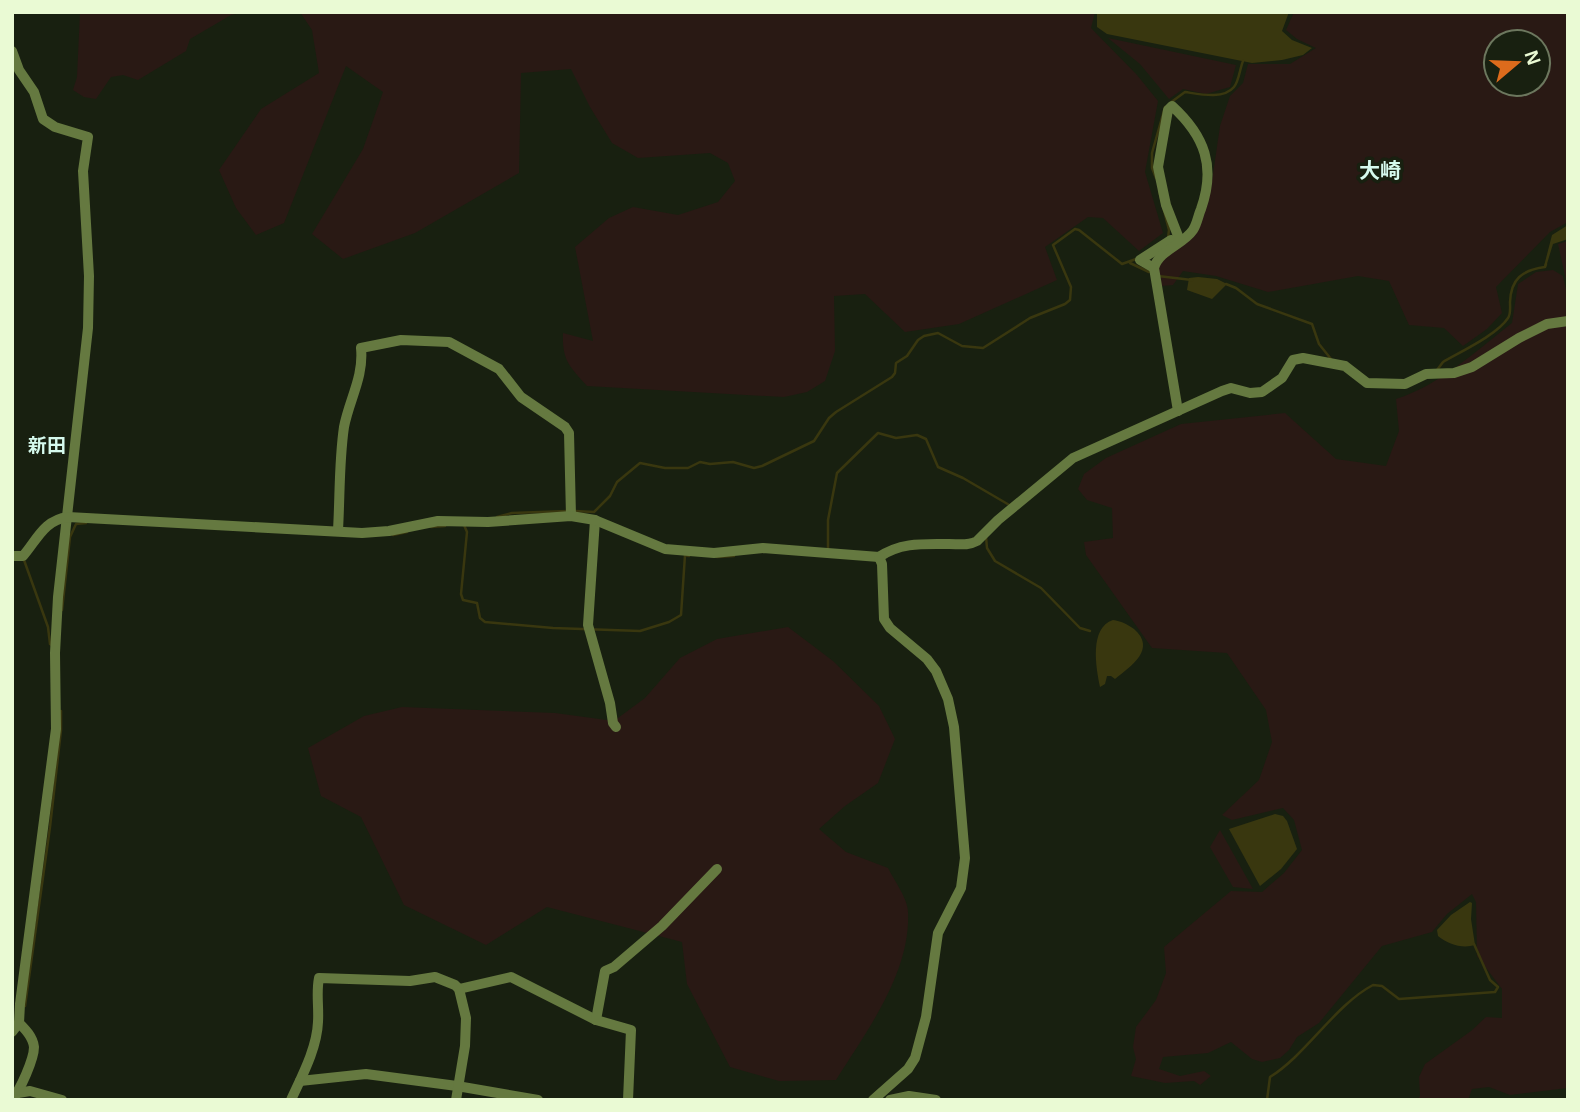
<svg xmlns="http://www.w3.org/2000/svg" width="1580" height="1112" font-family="Helvetica,'Noto Sans JP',sans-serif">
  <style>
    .green { fill: #291914; fill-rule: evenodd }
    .water { fill: #39370f }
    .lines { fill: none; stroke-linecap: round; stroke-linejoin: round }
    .stream { stroke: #39370f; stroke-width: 2.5 }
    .minor { stroke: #657940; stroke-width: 10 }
    .labels { text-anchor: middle; stroke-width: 7; stroke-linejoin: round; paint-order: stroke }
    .neighbourhood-label { font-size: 19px; font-weight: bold; fill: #d6faee; stroke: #182010 }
    .quarter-label { font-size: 21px; font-weight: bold; fill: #d6faee; stroke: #182010 }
  </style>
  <rect width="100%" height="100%" fill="#182010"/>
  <g class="green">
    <polygon points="80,12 244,12 231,15 190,39 186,51 138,80 123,75 111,77 96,99 84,97 73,90 77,77"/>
    <path d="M300 12H1095L1091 28 1137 75 1158 101 1145 172 1163 233 1139 251 1103 218 1088 217 1045 247 1057 280 959 324 905 332 865 294 834 296 835 351 825 381 807 392 784 397 587 386C569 366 562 360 563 333L593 341 575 247 609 218 633 207 678 215 718 202 735 181 728 163 710 153 638 158 612 143 590 107 571 69 521 73 519 173 415 233 343 259 312 234 363 149 383 92 346 66 284 223 256 235 236 208 219 170 261 109 319 73 312 30Z"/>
    <path d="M1294 12H1568V222L1550 232 1496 287 1502 313 1487 329 1463 346 1444 328 1409 325 1389 281 1358 276 1268 292 1216 276 1183 271 1173 285 1161 286 1158 263 1186 241 1211 188 1220 126 1230 96 1243 83 1248 64H1290L1316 48 1297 39 1286 30ZM1496 42H1538V84H1496Z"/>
    <polygon points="1108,38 1236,65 1230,87 1206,94 1183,89 1169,99 1140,64"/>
    <polygon points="1568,241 1568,289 1558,244"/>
    <path d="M1553 270 1563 276 1568 298V1088L1510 1095 1489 1087 1472 1089 1468 1100H1417L1420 1096 1419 1077 1425 1064 1471 1031 1486 1017 1502 1018V989L1477 956 1476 902 1472 894 1447 914 1432 932 1382 946 1319 1023 1297 1037 1289 1050 1280 1058 1262 1062 1252 1059 1231 1042 1208 1053 1163 1057 1159 1069 1180 1076 1204 1071 1211 1076 1200 1085 1194 1081 1165 1083 1131 1076 1136 1059 1133 1047 1136 1027 1156 1000 1166 973 1164 947 1231 891 1262 892 1284 873 1302 850 1294 820 1283 808 1232 820 1222 815 1259 780 1272 742 1266 710 1227 653 1152 648 1086 555 1084 542 1113 538 1112 508 1087 500 1078 489 1084 474 1106 458 1181 424 1285 413 1336 459 1386 466 1399 431 1396 399C1440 385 1476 351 1512 323L1518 284 1536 272Z"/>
    <path d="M788 627 833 661 879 706 895 739 878 783 845 806 819 829 846 852 888 868C894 880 908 899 908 912 911 973 866 1032 836 1080L779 1081 730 1067 687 984 682 942 547 907 486 945 404 905 361 817 321 796 308 748 364 716 402 707 555 713 614 721 645 698 680 658 717 639Z"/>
    <polygon points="1220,830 1253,889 1233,887 1210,847"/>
  </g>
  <g class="water">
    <polygon points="1097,12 1289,12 1282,31 1292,40 1312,48 1303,55 1282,60 1252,63 1107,34 1097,27"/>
    <polygon points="1568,225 1568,239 1553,244 1546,267 1544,266 1552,235"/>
    <polygon points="1198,277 1217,279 1227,284 1212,299 1187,290 1189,278"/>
    <path d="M1113 620C1121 621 1127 624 1134 629 1157 649 1131 666 1115 679L1111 676H1107L1105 684 1100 687C1096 667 1089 628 1113 620Z"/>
    <polygon points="1275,814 1283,816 1287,821 1297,849 1281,869 1260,886 1229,829"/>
    <path d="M1470 902 1472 903 1471 919 1475 945C1462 949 1448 944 1438 936L1437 930 1451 915Z"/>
  </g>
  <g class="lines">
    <g class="stream">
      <path d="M1170 103 1185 92C1199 94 1223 100 1234 87 1239 81 1240 68 1243 61"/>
      <polyline points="1156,178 1152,168 1152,153 1165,107"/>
      <polyline points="1159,191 1169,230 1168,238"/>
      <polyline points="1130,263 1149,272"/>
      <polyline points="1158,276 1192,280"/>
      <polyline points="1226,284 1236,288 1257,304 1312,324 1319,344 1331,359"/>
      <path d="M1437 370 1443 362C1460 352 1497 335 1508 318 1511 314 1510 307 1510 302 1511 279 1522 270 1545 267L1546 264"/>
      <polyline points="575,511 594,512 610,496 617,482 640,463 665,468 688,468 700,462 710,464 733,462 754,468 762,466 814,441 829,418 836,412 892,377 895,373 896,363 907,356 918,340 924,336 938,333 962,346 983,348 1030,318 1065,304 1070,300 1071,287 1053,245 1075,229 1079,230 1122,264 1136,259"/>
      <polyline points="497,517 512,513 568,511"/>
      <polyline points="464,525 467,532 461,594 463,600 477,603 480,618 485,622 553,628 640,631 669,622 681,615 685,555 689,556"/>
      <polyline points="431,527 445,526"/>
      <polyline points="393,535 407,532"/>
      <polyline points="986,537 987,548 995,561 1041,588 1080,628 1090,631"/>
      <polyline points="828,548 828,520 837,473 878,433 896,438 917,435 926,439 938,467 963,478 1011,506"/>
      <polyline points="717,557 734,556"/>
      <polyline points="24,560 48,627 50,644 53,646"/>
      <polyline points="62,610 70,537 76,524 86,523"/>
      <polyline points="25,1006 50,827 61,730 61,711"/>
      <path d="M1267 1100 1270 1077C1306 1055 1335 1005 1373 985L1382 986 1399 999 1495 992 1498 987 1490 980 1474 944"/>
    </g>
    <g class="minor">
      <path d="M12 51 19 70 34 92 43 119 55 127 88 137 83 171 89 276 88 328 58 597 55 653 56 729 20 1004 19 1023C25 1029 33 1037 34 1047 34 1059 20 1091 12 1099"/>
      <polyline points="1154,268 1140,260 1171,240"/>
      <path d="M1178 411 1154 268C1159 250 1183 245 1193 230 1197 224 1198 216 1201 209 1216 167 1205 136 1172 106L1168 110 1158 167 1166 205 1180 241"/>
      <polyline points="595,520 588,625 610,703 613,723 616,727"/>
      <path d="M338 530C340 496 339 461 344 427 349 400 364 377 361 348L401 340 449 342 499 369 521 397 565 427 569 433 571 516"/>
      <path d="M12 556H23C37 540 44 520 68 517L362 533 389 531 438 521 488 522 571 516 595 520 665 549 714 553 763 548 879 557C901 542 924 544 949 544 959 544 968 546 977 541L998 520 1073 458 1222 391 1231 388 1250 393 1262 392 1282 378 1293 360 1303 358 1345 366 1367 383 1405 384 1426 374 1454 373 1472 367 1519 338 1547 324 1568 321"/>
      <polyline points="459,989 511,977 596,1020"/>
      <polyline points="12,1032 19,1023"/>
      <polyline points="300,1081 366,1074 457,1086 538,1100"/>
      <polyline points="18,1093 30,1091 62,1100"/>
      <path d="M291 1100C302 1076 317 1048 318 1022 319 1006 316 993 319 978L410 981 435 977 455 985 459 989 466 1018 465 1046 456 1100"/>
      <polyline points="628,1100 631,1030 596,1020 605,971 614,967 662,926 717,869"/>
      <polyline points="873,1100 908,1069 915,1058 926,1017 938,933 961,888 965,858 954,727 948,699 936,671 927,659 890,628 884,619 882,564 879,557"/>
      <polyline points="890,1100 909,1096 936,1100"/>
    </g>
  </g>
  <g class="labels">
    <g class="neighbourhood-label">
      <text x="47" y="452">新田</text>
    </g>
    <g class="quarter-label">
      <text x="1380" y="178">大崎</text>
    </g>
  </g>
  <rect width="1580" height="1112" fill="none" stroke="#eafad4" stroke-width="28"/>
  <g transform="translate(1517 63) rotate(71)"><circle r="33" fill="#182010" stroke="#6c775e" stroke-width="2"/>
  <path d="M0-5L12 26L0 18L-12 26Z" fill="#dd6b1c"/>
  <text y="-10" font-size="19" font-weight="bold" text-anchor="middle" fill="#eafad4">N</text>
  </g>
</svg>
